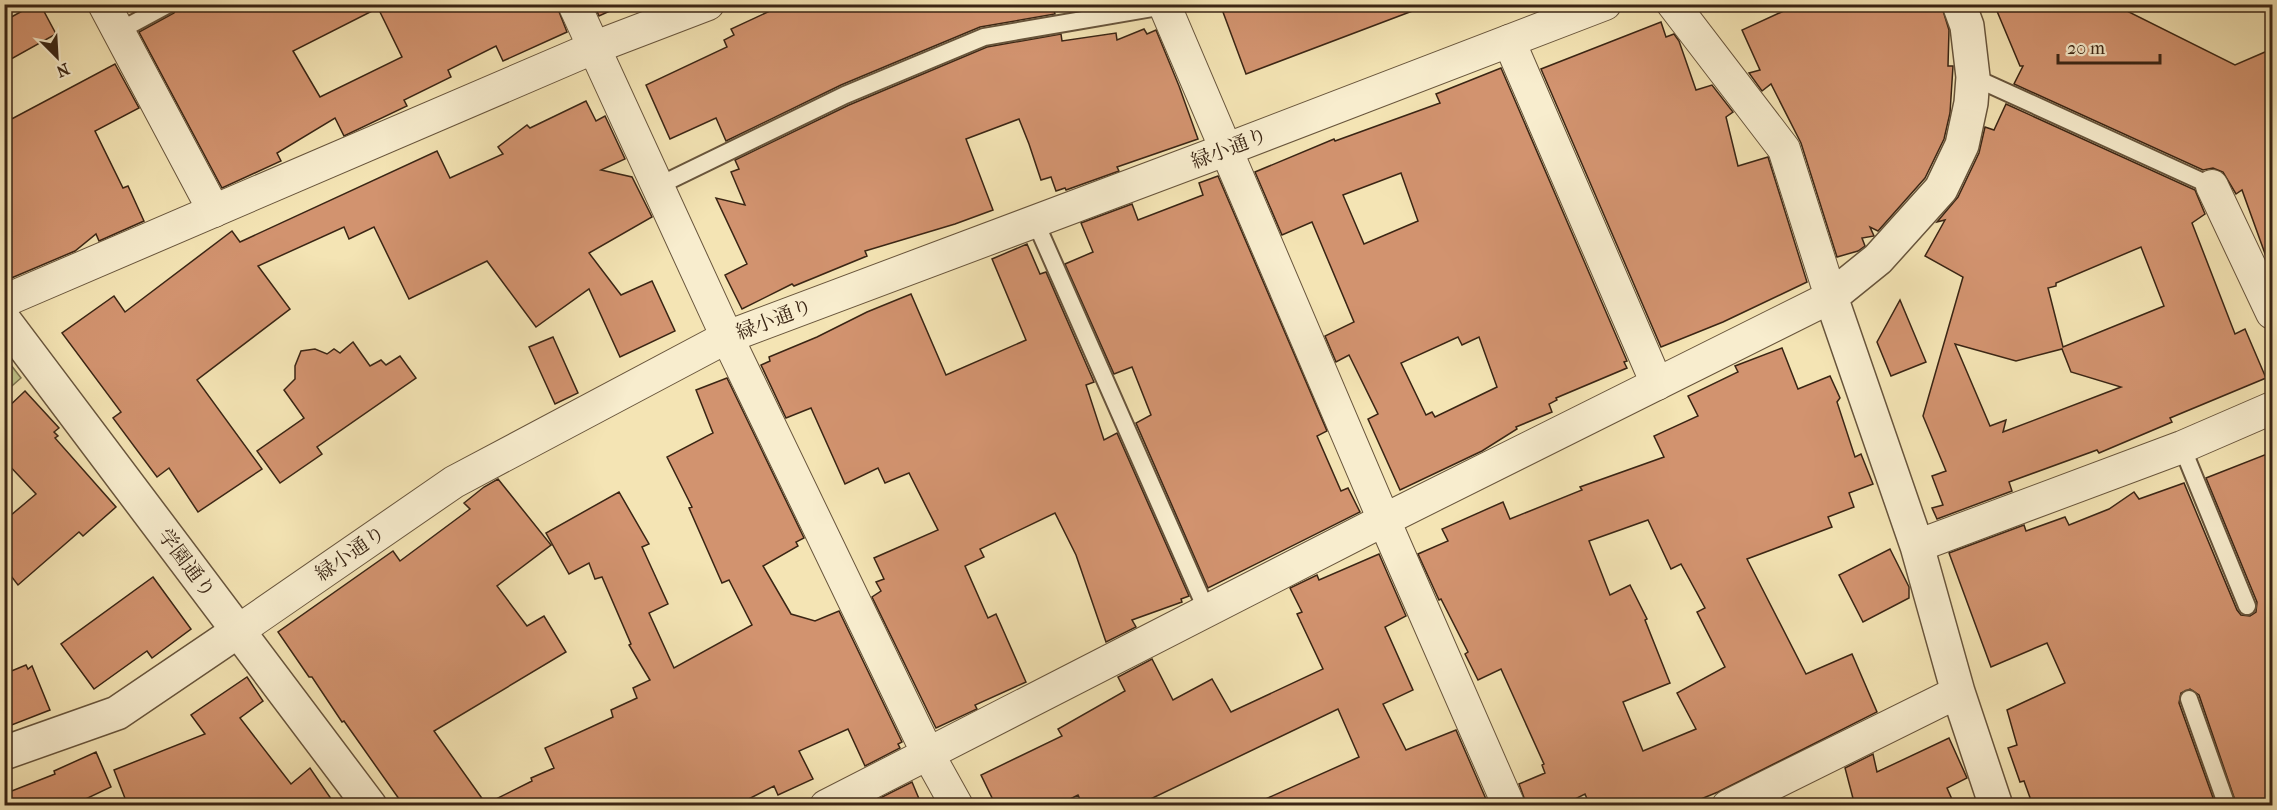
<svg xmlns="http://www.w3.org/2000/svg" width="2277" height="810" font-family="'IM FELL French Canon','Noto Serif JP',serif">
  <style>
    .green { fill: #bfc38a; stroke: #7c744f; stroke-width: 1.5 }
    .building { fill: #d2936f; stroke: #3a2514; stroke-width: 1.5; fill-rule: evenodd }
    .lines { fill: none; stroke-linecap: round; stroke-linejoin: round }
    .service-casing { stroke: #68553c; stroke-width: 20 }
    .minor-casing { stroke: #68553c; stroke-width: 34 }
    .tertiary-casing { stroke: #68553c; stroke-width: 36 }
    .service { stroke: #f8edce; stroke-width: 16 }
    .minor { stroke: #f8edce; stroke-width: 32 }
    .tertiary { stroke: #f8edce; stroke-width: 33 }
    .labels { text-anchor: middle; stroke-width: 4.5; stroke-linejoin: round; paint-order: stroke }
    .street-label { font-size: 20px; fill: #3a2514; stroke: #f8edce }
  </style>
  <rect width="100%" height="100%" fill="#f4e4b4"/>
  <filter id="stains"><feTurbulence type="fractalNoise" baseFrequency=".00333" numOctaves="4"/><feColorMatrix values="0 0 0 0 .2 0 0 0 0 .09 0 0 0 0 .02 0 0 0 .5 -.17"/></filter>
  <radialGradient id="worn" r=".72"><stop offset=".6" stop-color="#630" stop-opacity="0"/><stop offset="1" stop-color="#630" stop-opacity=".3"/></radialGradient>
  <polygon class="green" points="4,356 21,378 5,392 4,392"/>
  <g class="building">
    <polygon points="35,4 40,4 56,34 4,63 4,21"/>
    <path d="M179 4H556L567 32 503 61 496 46 448 70 451 77 404 100 407 106 344 136 335 118 277 153 281 161 222 188 139 32 174 13ZM378 8 402 57 320 97 293 51Z"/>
    <polygon points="594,4 625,4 599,16"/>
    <polygon points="785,4 1052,4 1055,14 980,27 841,85 726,141 716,118 670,139 646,85 727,47 724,40 734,35 731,29"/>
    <polygon points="1220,4 1422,4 1423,7 1246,74"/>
    <polygon points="1799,4 1941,4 1949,30 1948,66 1953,66 1950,113 1944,139 1925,178 1878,231 1870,227 1874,236 1862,238 1865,246 1858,251 1837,257 1801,143 1771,84 1762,91 1749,73 1760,70 1742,30"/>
    <polygon points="1994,4 2113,4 2235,65 2272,49 2272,266 2270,266 2268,262 2242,190 2236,194 2223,172 2213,168 2203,170 2014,84 2023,66 2020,66"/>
    <polygon points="1661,22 1666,37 1674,34 1679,41 1696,90 1712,85 1733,112 1726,117 1738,166 1768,157 1807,282 1723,322 1661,347 1541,69"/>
    <polygon points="1144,29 1147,34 1156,30 1179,86 1198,139 1117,167 1119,171 1066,190 1065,188 1056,191 1051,177 1041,180 1029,144 1019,119 966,139 993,210 955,224 865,251 867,256 794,286 792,284 742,309 725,275 747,264 716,198 745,205 731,172 739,169 735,160 849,105 987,47 1061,34 1062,41 1116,33 1117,40"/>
    <polygon points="115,64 139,108 95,131 123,188 128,186 144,221 99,241 96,234 75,251 9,279 4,273 4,123"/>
    <path d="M1501 68 1627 361 1624 362 1627 368 1556 398 1557 400 1549 404 1552 412 1516 427 1517 429 1482 451 1400 490 1368 419 1378 414 1349 355 1336 362 1325 336 1354 322 1312 222 1282 235 1255 172 1334 139 1335 141 1440 103 1436 94ZM1401 173 1418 221 1364 244 1343 195ZM1458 337 1462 345 1479 337 1497 387 1435 417 1432 412 1426 415 1401 363Z"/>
    <polygon points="586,101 596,121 605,116 625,159 601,170 632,177 652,217 589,253 621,295 652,281 675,331 620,357 589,289 536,327 487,261 409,299 374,227 349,239 344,227 258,266 290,309 197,380 262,469 198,512 169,468 157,477 113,418 121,412 62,333 114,296 125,312 232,231 240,242 437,151 450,178 503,154 498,147 527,125 530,128"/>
    <path d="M2006 104 2195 190 2205 214 2192 223 2235 334 2245 329 2266 378 2170 418 2172 422 2099 453 2097 450 2009 482 2012 491 1937 519 1932 508 1943 505 1932 476 1946 471 1923 416 1963 277 1925 256 1945 220 1937 222 1958 197 1979 153 1985 127 1994 130ZM2141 247 2164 306 2063 347 2048 288 2056 286V283ZM1955 344 2016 361 2062 349 2071 372 2121 387 2003 432 2006 420 1990 426Z"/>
    <polygon points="1218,176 1327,431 1317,436 1341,491 1348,488 1360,512 1208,588 1136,423 1151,415 1132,367 1114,374 1065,264 1093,252 1081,223 1132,204 1138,220 1203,195 1199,183"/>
    <polygon points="1027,244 1040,274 1046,272 1094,382 1086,385 1104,440 1117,433 1189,596 1181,599 1182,602 1132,620 1136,627 1106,642 1076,555 1055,513 980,549 984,557 965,566 988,618 996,614 1026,682 975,705 977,709 936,728 872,597 881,591 876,582 884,579 874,558 938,530 909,473 885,483 878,468 845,484 811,408 786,418 761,365 770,361 769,357 817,337 867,312 911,294 946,375 1026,340 992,259"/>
    <polygon points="1900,300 1926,362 1891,376 1877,342"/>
    <polygon points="553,337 578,393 555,404 529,347"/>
    <polygon points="353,342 370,366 381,360 386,365 400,356 416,378 317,447 322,454 280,483 257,451 304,418 284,390 295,379 295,366 301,351 315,349 327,354 334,349 340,353"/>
    <path d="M1782 348 1798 389 1830 376 1840 398 1837 402 1855 457 1861 454 1873 484 1849 493 1854 507 1828 517 1832 527 1747 559 1806 674 1852 654 1877 712 1718 792 1684 806H1590L1585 794 1561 806H1527L1519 784 1545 773 1542 765 1544 764 1501 669 1478 680 1465 654 1468 652 1441 599 1439 600 1418 554 1448 541 1442 529 1503 502 1510 519 1582 490 1580 487 1664 457 1654 436 1698 416 1688 396 1738 372 1735 366ZM1648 520 1671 569 1681 564 1705 608 1697 612 1725 667 1677 693 1696 729 1643 751 1623 702 1670 683 1645 620 1647 619 1630 585 1610 595 1589 541Z"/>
    <polygon points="727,378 804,538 796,542 798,546 763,566 791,614 815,621 839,611 902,742 898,744 900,748 865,766 848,729 799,751 813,779 778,795 774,786 735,806 404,806 344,721 342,722 312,677 309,677 278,632 393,551 400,561 470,509 464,503 484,487 498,479 551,545 497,586 527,626 544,616 566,652 434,731 486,804 532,781 531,778 554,768 545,748 613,717 611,710 637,698 633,688 650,680 629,645 631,644 602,577 595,579 589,563 569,574 546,533 619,492 649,544 642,547 668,604 649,613 674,668 752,625 729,580 722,583 689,508 692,507 667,457 713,433 696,390"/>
    <polygon points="25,391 59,428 54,432 58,436 55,438 116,507 83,536 79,532 18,585 4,567 4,521 36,494 4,460 4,411"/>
    <polygon points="2272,452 2272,806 2237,806 2199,695 2190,689 2181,693 2179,703 2216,806 2033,806 2024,781 2020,782 2008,748 2017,745 2007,710 2065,683 2047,643 1991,667 1949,553 2024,525 2026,531 2065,517 2069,525 2109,509 2134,492 2139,499 2184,483 2237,610 2241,615 2250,616 2256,612 2257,602 2206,478"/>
    <polygon points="1890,549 1909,587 1909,598 1863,622 1839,575"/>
    <polygon points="1379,554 1406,616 1385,627 1413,690 1383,704 1406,750 1456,730 1489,806 1250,806 1359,757 1338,709 1136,806 1083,806 1078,795 1056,806 996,806 981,775 1062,736 1058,729 1125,691 1118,677 1152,659 1173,700 1212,679 1231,712 1323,669 1297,614 1302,612 1290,588 1317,575 1319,580"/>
    <polygon points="153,577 191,629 152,658 147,651 94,689 61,644"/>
    <polygon points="26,665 28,669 32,666 50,710 4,728 4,674"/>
    <polygon points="247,677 263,701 240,718 291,784 310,768 336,806 128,806 114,770 205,734 191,715"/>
    <polygon points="1949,738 1967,778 1947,788 1955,806 1855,806 1845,768 1873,754 1877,772"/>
    <polygon points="96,752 111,787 71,806 4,806 4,794 55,774 54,771"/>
    <polygon points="912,782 922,806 883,806 880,798"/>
  </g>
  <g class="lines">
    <g class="service-casing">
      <g id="service">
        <polyline points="119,31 169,4"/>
        <polyline points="1973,77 2212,186"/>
        <polyline points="658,186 845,95 984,37 1164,6"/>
        <polyline points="1035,221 1207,611"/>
        <polyline points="2182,447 2247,606"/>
        <polyline points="2189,699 2227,806"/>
      </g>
    </g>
    <g class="minor-casing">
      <g id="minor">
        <polyline points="104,4 214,211"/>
        <polyline points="574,4 727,337 928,754 957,806"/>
        <polyline points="1164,4 1384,520 1509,806"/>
        <polyline points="1509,41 1657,384"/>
        <polyline points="2212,186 2272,313"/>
        <polyline points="4,301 593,48 708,4"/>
        <polyline points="1917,546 2182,447 2272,408"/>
        <polyline points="238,631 454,482 727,337 1225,150 1605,4"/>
        <polyline points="826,806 1384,520 1831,297 1784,149 1673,4"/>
        <polyline points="1728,806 1958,692"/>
      </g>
    </g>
    <g class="tertiary-casing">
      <g id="tertiary">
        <polyline points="1959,4 1967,26 1973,77 1971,103 1962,145 1941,189 1878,259 1831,297 1917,546 1958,692 1996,806"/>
        <polyline points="4,320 370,806"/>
        <polyline points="4,753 117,713 238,631"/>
      </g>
    </g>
    <use href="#service" class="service"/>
    <use href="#minor" class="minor"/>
    <use href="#tertiary" class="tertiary"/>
  </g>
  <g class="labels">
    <g class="street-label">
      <text transform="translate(1229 148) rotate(-21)" y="7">緑小通り</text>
      <text transform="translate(774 319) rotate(-21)" y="7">緑小通り</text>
      <text transform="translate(350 553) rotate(-35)" y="7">緑小通り</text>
      <text transform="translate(187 563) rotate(53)" y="7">学園通り</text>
    </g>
  </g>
  <rect width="2277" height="810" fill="none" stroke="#f4e4b4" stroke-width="24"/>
  <rect x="6" y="6" width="2265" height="798" fill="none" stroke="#3a2514" stroke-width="3"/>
  <rect x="12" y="12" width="2253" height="786" fill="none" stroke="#3a2514" stroke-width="1.5"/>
  <g transform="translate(57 57) rotate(156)" stroke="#f8edce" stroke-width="4.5" paint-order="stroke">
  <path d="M0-4.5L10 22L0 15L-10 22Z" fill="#3a2514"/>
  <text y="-9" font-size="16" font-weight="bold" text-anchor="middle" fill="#3a2514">N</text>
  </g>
  <path d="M2058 54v9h102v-9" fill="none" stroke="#3a2514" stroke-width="3"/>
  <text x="2067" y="54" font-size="18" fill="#3a2514" stroke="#f8edce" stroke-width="4.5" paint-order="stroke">20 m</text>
  <rect width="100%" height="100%" filter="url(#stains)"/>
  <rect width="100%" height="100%" fill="url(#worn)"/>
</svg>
